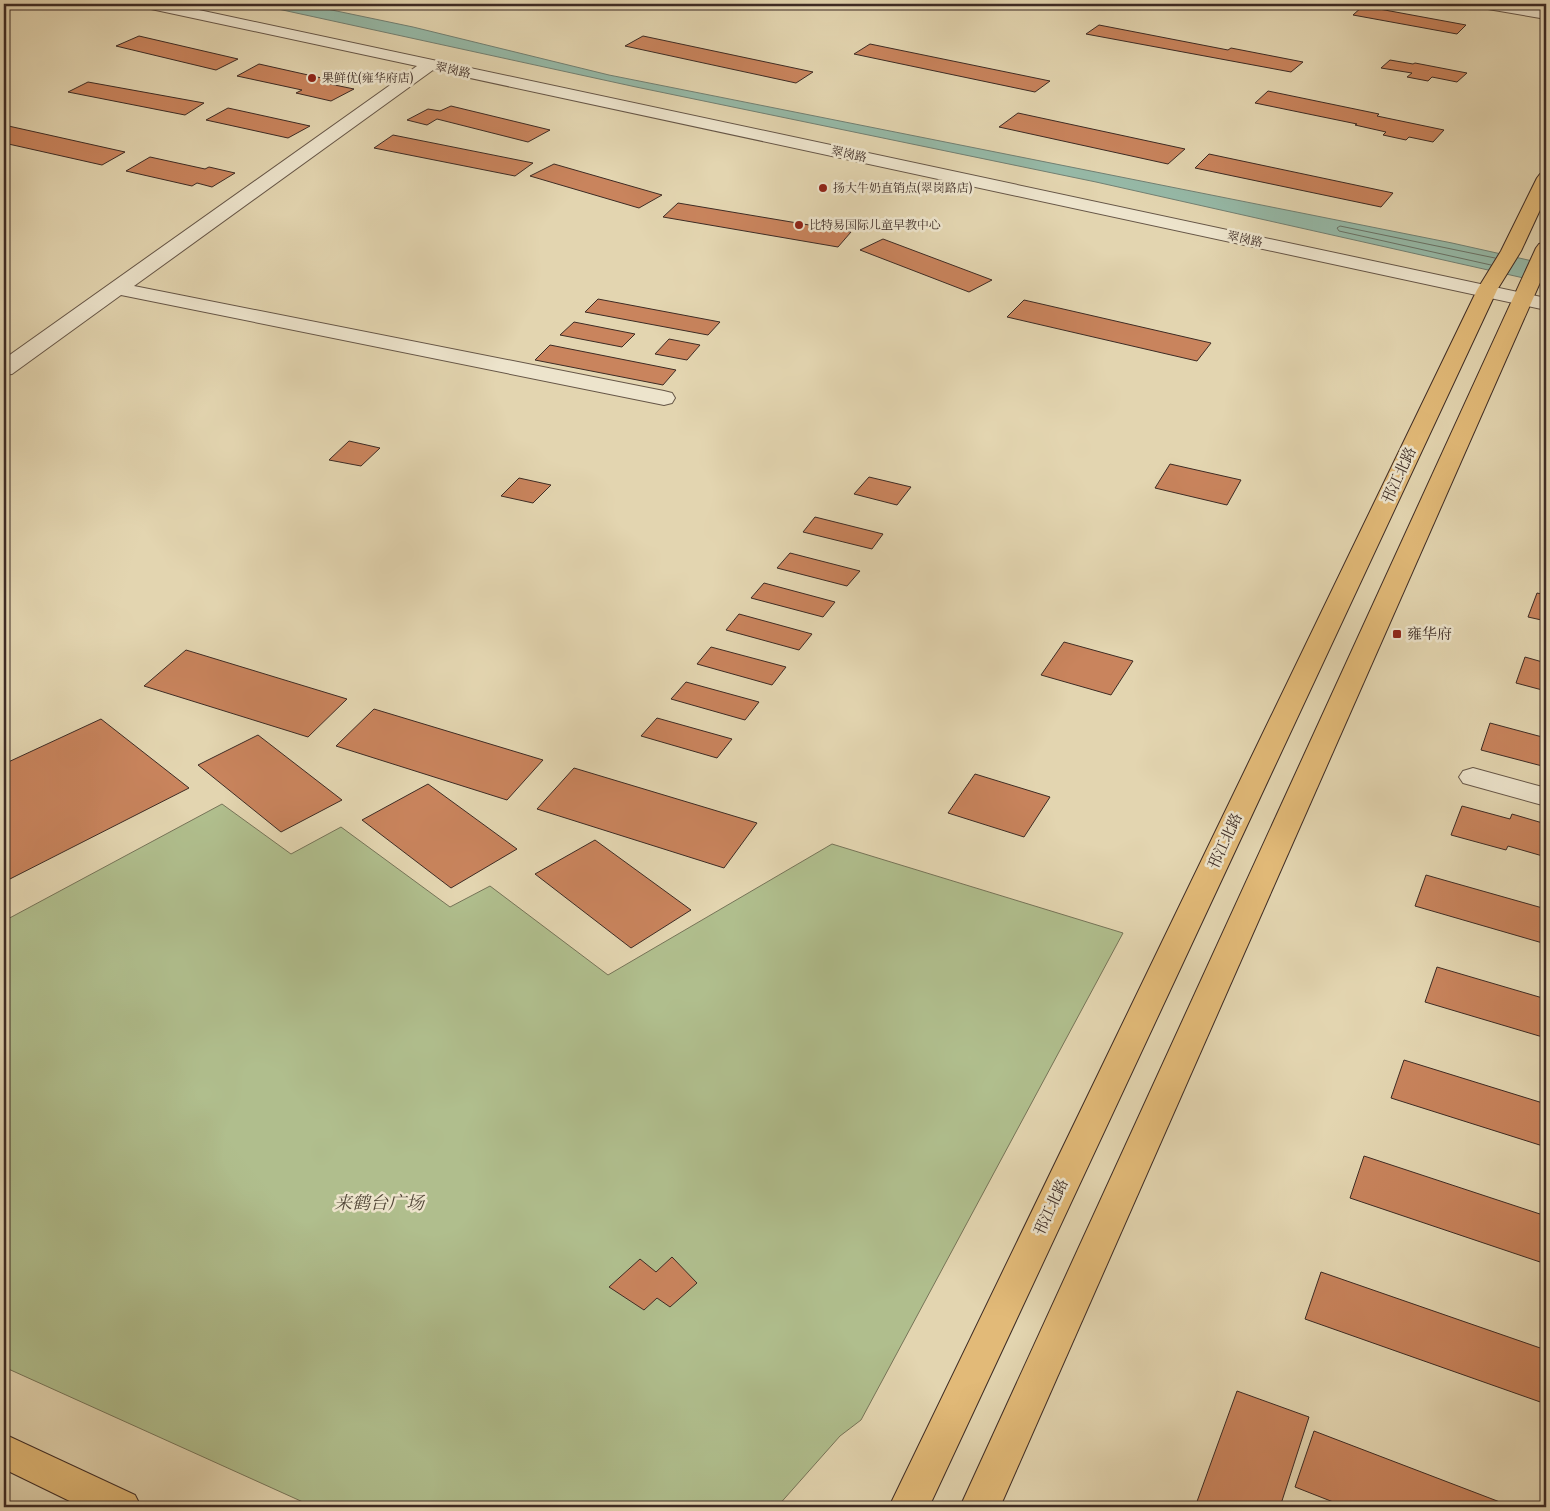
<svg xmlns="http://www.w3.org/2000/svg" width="1550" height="1511" font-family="'Libre Caslon Text','Noto Serif SC',serif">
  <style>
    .green { fill: #b0be8d; stroke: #767458 }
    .water { fill: #96b9a7; stroke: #728073 }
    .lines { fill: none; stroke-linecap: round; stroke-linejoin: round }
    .shore { stroke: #6a7266; stroke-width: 1 }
    .building { fill: #c9845d; stroke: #3d2b24 }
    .minor-casing { stroke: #665647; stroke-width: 2 }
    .major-casing { stroke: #3d2b24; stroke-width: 2 }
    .minor { fill: #ede4cc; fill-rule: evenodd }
    .major { fill: #e2ba78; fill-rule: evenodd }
    .poi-dot { fill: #8f2418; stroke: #ede4cc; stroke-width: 2 }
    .labels { text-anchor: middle; stroke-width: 5; stroke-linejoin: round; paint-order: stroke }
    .far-street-label { font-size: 12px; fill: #3d2b24; stroke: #ede4cc }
    .far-poi-label { font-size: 12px; fill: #3d2b24; stroke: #ede4cc; text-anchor: start }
    .street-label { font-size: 15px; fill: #3d2b24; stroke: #ede4cc }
    .poi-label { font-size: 15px; fill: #3d2b24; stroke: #ede4cc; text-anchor: start }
    .near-park-label { font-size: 18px; font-style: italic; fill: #544839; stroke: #ede4cc }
  </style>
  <rect width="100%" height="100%" fill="#e3d5b0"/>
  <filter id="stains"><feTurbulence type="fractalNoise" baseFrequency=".004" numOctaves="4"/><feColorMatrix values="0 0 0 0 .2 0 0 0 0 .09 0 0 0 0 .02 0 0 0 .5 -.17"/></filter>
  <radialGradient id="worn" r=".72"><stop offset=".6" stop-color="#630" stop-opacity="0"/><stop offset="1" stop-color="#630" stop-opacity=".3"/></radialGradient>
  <polygon class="green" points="222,804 291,854 341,827 450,907 490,886 608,975 832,844 1123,933 861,1420 840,1436 777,1507 314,1507 4,1367 4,921"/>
  <polygon class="water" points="255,4 303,4 413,27 609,75 1452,243 1546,264 1546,283 1096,182 636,87"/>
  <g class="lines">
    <polyline class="shore" points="1491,265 1339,231 1337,228 1340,226 1495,258"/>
  </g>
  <g class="building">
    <polygon points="1291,4 1324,4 1318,9"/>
    <polygon points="1363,6 1466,25 1457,34 1353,15"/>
    <polygon points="1099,25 1228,50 1231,48 1303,62 1291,72 1086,34"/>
    <polygon points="139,36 238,59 216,70 116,46"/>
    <polygon points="643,36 813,72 796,83 625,46"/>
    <polygon points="870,44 1050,81 1035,92 854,54"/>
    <polygon points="1390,60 1413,64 1415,63 1467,73 1457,82 1432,77 1428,81 1407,77 1412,73 1381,68"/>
    <polygon points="259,64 326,79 320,82 354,89 331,101 296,93 302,90 237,76"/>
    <polygon points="88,82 204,103 185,115 68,92"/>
    <polygon points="1268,91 1379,114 1377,116 1444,130 1433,142 1409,137 1406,140 1383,135 1386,132 1355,125 1357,124 1255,103"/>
    <polygon points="451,106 550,130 528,142 437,119 427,125 407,120 428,109 440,111"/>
    <polygon points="228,108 310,126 288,138 206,120"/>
    <polygon points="1018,113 1185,149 1168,164 999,127"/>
    <polygon points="4,126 4,125 125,152 102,165 4,143"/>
    <polygon points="393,135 533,163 515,176 374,148"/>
    <polygon points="1209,154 1393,193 1381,207 1195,168"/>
    <polygon points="150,157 205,169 209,167 235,173 212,187 197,183 192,186 126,171"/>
    <polygon points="554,164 662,195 639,208 530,176"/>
    <polygon points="678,203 851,232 838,247 663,217"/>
    <polygon points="883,239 992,280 969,292 860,250"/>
    <polygon points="598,299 720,322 708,335 585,312"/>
    <polygon points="1024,300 1211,343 1197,361 1007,317"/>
    <polygon points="574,322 635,334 622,347 560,335"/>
    <polygon points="669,339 700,345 687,360 655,354"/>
    <polygon points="550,345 676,370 663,385 535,360"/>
    <polygon points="349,441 380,448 361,466 329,460"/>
    <polygon points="1170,464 1241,480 1227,505 1155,488"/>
    <polygon points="869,477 911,487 897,505 854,494"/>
    <polygon points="519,478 551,485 533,503 501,496"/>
    <polygon points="815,517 883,534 872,549 803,532"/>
    <polygon points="790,553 860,571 847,586 777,568"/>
    <polygon points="764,583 835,602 823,617 751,598"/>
    <polygon points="1537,593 1546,595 1546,621 1528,617"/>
    <polygon points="739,614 812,634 799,650 726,630"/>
    <polygon points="1064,642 1133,661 1111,695 1041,675"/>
    <polygon points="711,647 786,667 772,685 697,664"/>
    <polygon points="186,650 347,699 308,737 144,686"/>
    <polygon points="1525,657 1546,663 1546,691 1516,683"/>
    <polygon points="686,682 759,702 745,720 671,699"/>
    <polygon points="374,709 543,760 507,800 336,746"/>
    <polygon points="657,718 732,739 717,758 641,736"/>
    <polygon points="101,719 189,788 4,882 4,764"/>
    <polygon points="1490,723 1546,738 1546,767 1481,750"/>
    <polygon points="258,735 342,800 281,832 198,765"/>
    <polygon points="574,768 757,823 724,868 537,809"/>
    <polygon points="975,774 1050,797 1024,837 948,813"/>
    <polygon points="428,784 517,849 451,888 362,820"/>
    <polygon points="1462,806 1510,819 1512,814 1546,824 1546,857 1508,846 1506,850 1451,835"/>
    <polygon points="595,840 691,910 631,948 535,874"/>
    <polygon points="1426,875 1546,909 1546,944 1415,906"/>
    <polygon points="1437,967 1546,999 1546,1038 1425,1002"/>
    <polygon points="1404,1060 1546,1104 1546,1147 1391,1098"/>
    <polygon points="1364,1156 1546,1216 1546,1264 1350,1198"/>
    <polygon points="672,1257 697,1283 670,1307 657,1298 644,1310 609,1287 640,1259 656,1272"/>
    <polygon points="1321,1272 1546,1350 1546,1404 1305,1319"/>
    <polygon points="1237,1391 1309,1417 1280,1507 1195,1507"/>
    <polygon points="1314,1431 1513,1507 1346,1507 1295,1487"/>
  </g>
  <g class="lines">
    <g class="minor-casing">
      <g id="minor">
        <polygon points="144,4 171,4 1546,298 1546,310 433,70 134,286 664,391 672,393 675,398 672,403 664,405 121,295 12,374 4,375 4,359 417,66 151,9 146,7"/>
        <polygon points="1481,4 1513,4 1546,9 1546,19 1488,9 1483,7"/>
        <polygon points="1473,768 1546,788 1546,806 1463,783 1459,777 1463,771"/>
      </g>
    </g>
    <g class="major-casing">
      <g id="major">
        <polygon points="1546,173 1546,197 1521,251 1497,290 929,1507 889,1507 1477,290 1501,251 1537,178 1540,174"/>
        <polygon points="1546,242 1546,269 1000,1507 960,1507 1536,248 1539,244"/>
        <polygon points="4,1434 135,1495 141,1507 82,1507 4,1469"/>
      </g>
    </g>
    <use href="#minor" class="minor"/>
    <use href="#major" class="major"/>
  </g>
  <g class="poi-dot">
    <circle cx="312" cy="78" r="5"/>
    <circle cx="823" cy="188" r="5"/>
    <circle cx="799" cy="225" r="5"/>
    <rect x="1392" y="629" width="10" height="10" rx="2.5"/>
  </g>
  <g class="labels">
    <g class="far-street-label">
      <text transform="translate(453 70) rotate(12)" y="4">翠岗路</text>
      <text transform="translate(849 154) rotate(12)" y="4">翠岗路</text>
      <text transform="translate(1245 239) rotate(12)" y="4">翠岗路</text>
    </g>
    <g class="far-poi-label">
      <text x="322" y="82">果鲜优(雍华府店)</text>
      <text x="833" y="192">扬大牛奶直销点(翠岗路店)</text>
      <text x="809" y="229">比特易国际儿童早教中心</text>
    </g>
    <g class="street-label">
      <text transform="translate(1399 475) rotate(-65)" y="5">邗江北路</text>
      <text transform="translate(1225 841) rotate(-65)" y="5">邗江北路</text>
      <text transform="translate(1051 1207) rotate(-65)" y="5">邗江北路</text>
    </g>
    <g class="poi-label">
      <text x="1407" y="639">雍华府</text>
    </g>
    <g class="near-park-label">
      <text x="379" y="1209">来鹤台广场</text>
    </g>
  </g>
  <rect width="1550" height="1511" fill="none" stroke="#e3d5b0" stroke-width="20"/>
  <rect x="5" y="5" width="1540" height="1501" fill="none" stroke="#3d2b24" stroke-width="2.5"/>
  <rect x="10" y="10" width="1530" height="1491" fill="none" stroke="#3d2b24"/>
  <rect width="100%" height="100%" filter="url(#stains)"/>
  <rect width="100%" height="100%" fill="url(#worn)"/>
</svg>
